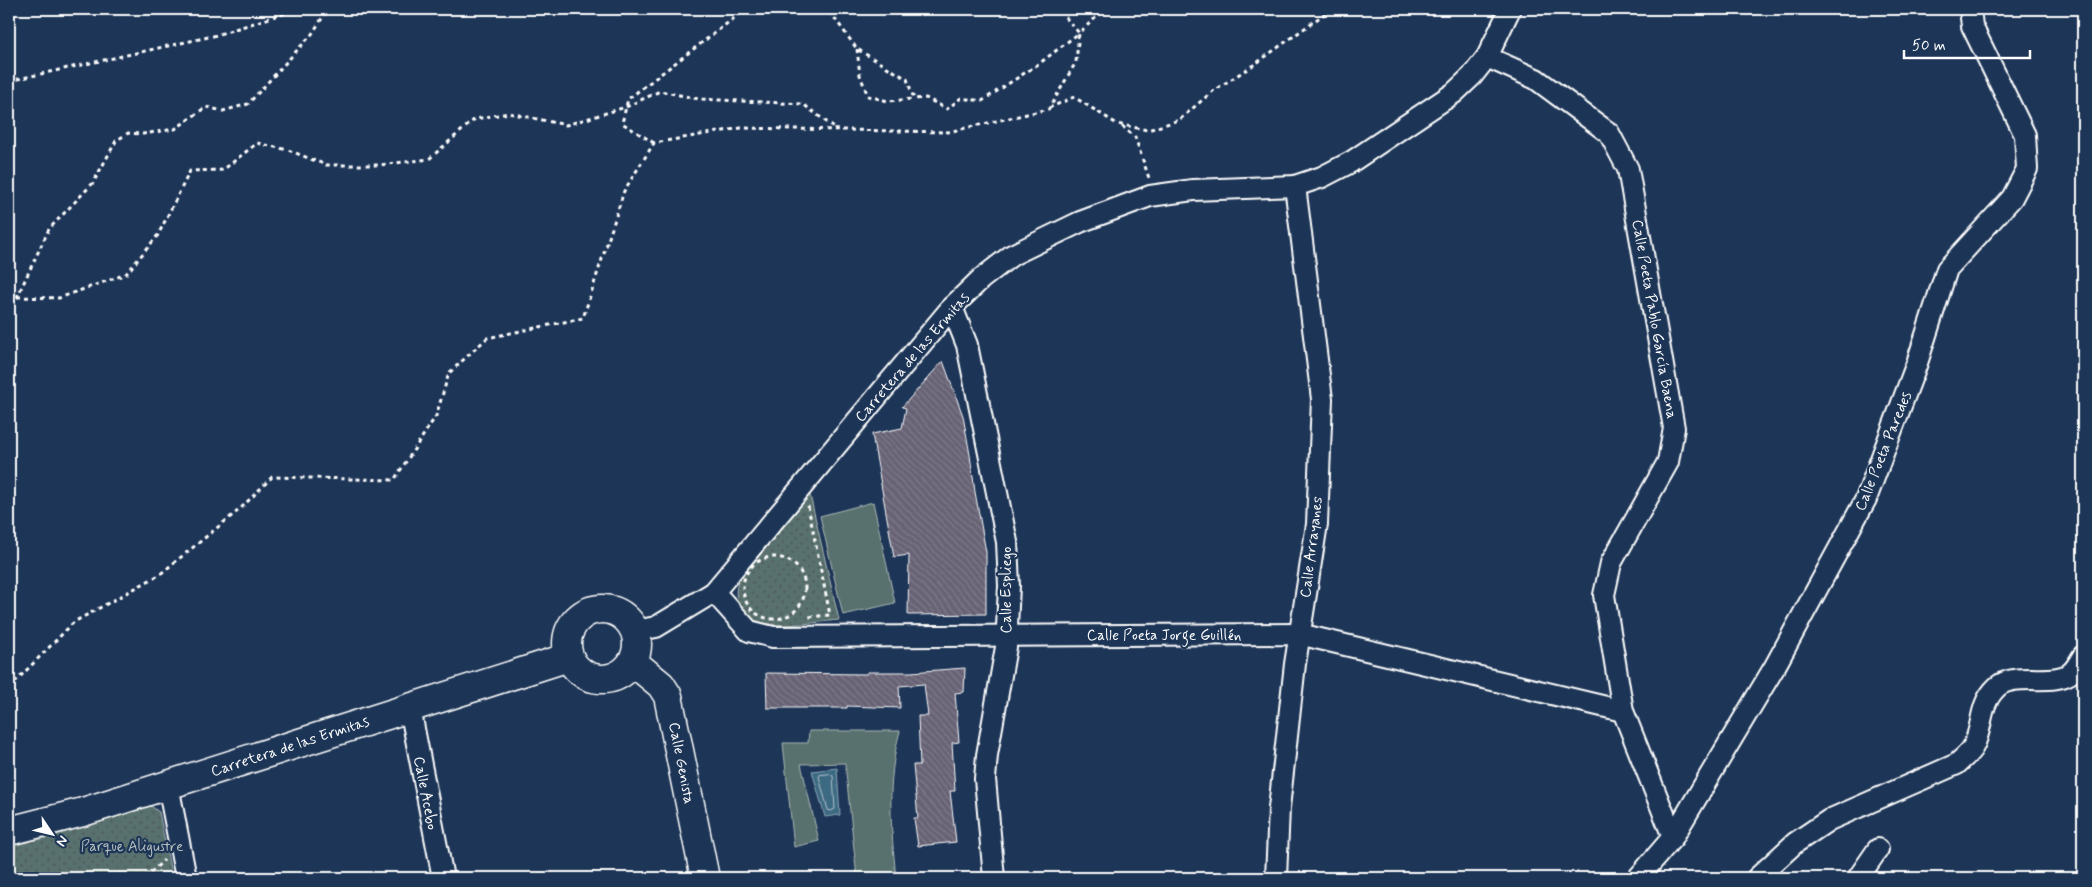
<svg xmlns="http://www.w3.org/2000/svg" width="2092" height="887" font-family="Mynerve,sans-serif">
  <style>
    .grass { fill: #58716e; stroke: #acb8b6 }
    .park { fill: url(#park-dots); stroke: #acb8b6 }
    .water { fill: #3e6a83; stroke: #8ba6b5 }
    .lines { fill: none; stroke-linecap: round; stroke-linejoin: round }
    .shore { stroke: #b2c3cd; stroke-width: 1 }
    .building { fill: url(#building-back-hatch); stroke: #fff }
    .street-casing { stroke: #fff; stroke-width: 24 }
    .secondary-casing { stroke: #fff; stroke-width: 31 }
    .path { stroke: #fff; stroke-width: 3; stroke-dasharray: 4 4; stroke-linecap: butt }
    .street { stroke: #1d3557; stroke-width: 20 }
    .secondary { stroke: #1d3557; stroke-width: 28 }
    .labels { text-anchor: middle; stroke-width: 4.5; stroke-linejoin: round; paint-order: stroke }
    .street-label { font-size: 15px; fill: #fff; stroke: #1d3557 }
    .park-label { font-size: 15px; fill: #b4bfbe; stroke: #1d3557 }
  </style>
  <defs>
    <pattern id="park-dots" width="8" height="8" patternUnits="userSpaceOnUse" patternTransform="scale(1.25)"><rect width="8" height="8" fill="#58716e"/><path d="M2 2h.1M6 6h.1" fill="none" stroke="#505958" stroke-width="1.8" stroke-linecap="round"/></pattern>
    <pattern id="building-back-hatch" width="6" height="6" patternUnits="userSpaceOnUse" patternTransform="scale(1.25)"><rect width="6" height="6" fill="#676275"/><path d="M-1 5l2 2M0 0l6 6M5-1l2 2" fill="none" stroke="#7e7a8a"/></pattern>
  </defs>
  <rect width="100%" height="100%" fill="#1d3557"/>
  <filter id="ink" filterUnits="userSpaceOnUse"><feTurbulence type="fractalNoise" baseFrequency=".02" numOctaves="2"/><feDisplacementMap in="SourceGraphic" scale="10" xChannelSelector="R" yChannelSelector="G"/><feConvolveMatrix kernelMatrix="1 2 1 2 8 2 1 2 1" color-interpolation-filters="sRGB"/></filter>
  <g filter="url(#ink)">
    <g class="grass">
      <polygon points="873,502 895,603 843,615 820,516"/>
      <path d="M809 731H900C886 783 891 826 896 878H857L845 763 801 764 819 841 794 847 783 743H808Z"/>
    </g>
    <g class="park">
      <path d="M810 495 839 620C812 622 749 636 738 604 734 592 737 581 743 570Z"/>
      <polygon points="151,806 159,812 172,878 9,878 9,846 46,838"/>
    </g>
    <polygon class="water" points="837,768 840,815 825,817 812,771"/>
    <g class="lines">
      <polygon class="shore" points="830,774 833,776 835,809 831,811 828,810 819,777 820,775"/>
    </g>
    <g class="building">
      <polygon points="943,361 963,416 970,455 975,492 986,552 986,614 908,615 909,555 894,557 872,434 902,428 906,408 902,407"/>
      <polygon points="965,668 964,692 955,693 959,742 952,743 955,791 950,791 956,842 918,846 914,818 918,818 913,765 920,765 918,716 928,716 924,684 899,686 900,708 847,706 847,708 767,708 766,673 867,674 867,672 911,672"/>
    </g>
    <g class="lines">
      <g class="street-casing">
        <g id="street">
          <polyline points="1487,57 1536,79 1609,133 1628,169 1674,428 1668,462 1611,563 1604,595 1623,711 1673,837"/>
          <polyline points="952,307 967,345 1007,542 1009,586 1006,647 987,755 985,779 994,878"/>
          <polyline points="714,592 749,631 773,637 1299,634 1623,711"/>
          <polyline points="635,631 656,627 714,592 952,307 981,279 1012,255 1080,222 1150,196 1193,190 1295,186 1322,177 1351,162 1454,93 1472,76 1487,57 1510,9"/>
          <polyline points="410,708 443,878"/>
          <polyline points="168,785 186,878"/>
          <polyline points="1276,878 1279,808 1295,664 1317,524 1322,399 1295,186"/>
          <polyline points="1638,878 1673,837 1774,668 1866,499 1917,363 1947,269 2012,198 2027,169 2025,135 1972,26 1970,9"/>
          <path d="M1757 878 1795 843 1829 820 1957 764C1962 759 1970 753 1973 747 1984 726 1978 705 1997 687 2015 671 2054 687 2072 672 2076 668 2080 661 2083 656"/>
          <polyline points="1858,878 1878,849"/>
        </g>
      </g>
      <g class="secondary-casing">
        <g id="secondary">
          <circle cx="602" cy="644" r="35"/>
          <polyline points="633,662 661,685 668,696 705,878"/>
          <polyline points="9,831 83,812 569,657"/>
        </g>
      </g>
      <g class="path">
        <polyline points="822,9 830,12 857,49 907,79 914,99 926,98 947,109 961,98 982,101 1040,63 1079,33 1058,9"/>
        <polyline points="857,49 860,75 868,96 888,101 914,99"/>
        <polyline points="9,81 213,36 298,9"/>
        <polyline points="1049,108 1074,97 1117,124 1148,130 1179,120 1213,91 1258,62 1331,9"/>
        <polyline points="1122,126 1135,137 1149,178"/>
        <polyline points="654,143 622,123 628,99 746,9"/>
        <polyline points="17,297 59,298 126,274 158,235 190,171 223,170 257,143 288,150 326,165 380,165 429,159 475,119 509,113 566,125 626,107 660,91 699,99 803,104 837,130"/>
        <polyline points="9,301 17,297 49,229 93,183 116,141 128,133 143,134 175,129 206,107 223,111 248,104 312,34 328,9"/>
        <polyline points="808,506 830,615 808,617"/>
        <circle cx="774" cy="588" r="31"/>
        <polyline points="9,688 74,622 159,575 239,510 272,477 394,480 436,416 449,373 487,338 583,318 624,191 654,143 741,128 948,132 1049,109 1076,62 1079,33 1105,9"/>
        <polyline points="145,878 164,860"/>
      </g>
      <use href="#street" class="street"/>
      <use href="#secondary" class="secondary"/>
    </g>
  </g>
  <g class="labels">
    <g class="street-label">
      <text transform="translate(1655 319) rotate(80)" y="5">Calle Poeta Pablo García Baena</text>
      <text transform="translate(912 357) rotate(-49)" y="5">Carretera de las Ermitas</text>
      <text transform="translate(1883 451) rotate(-68)" y="5">Calle Poeta Paredes</text>
      <text transform="translate(1311 547) rotate(-83)" y="5">Calle Arrayanes</text>
      <text transform="translate(1006 590) rotate(-90)" y="5">Calle Espliego</text>
      <text x="1164" y="640">Calle Poeta Jorge Guillén</text>
      <text transform="translate(290 746) rotate(-18)" y="5">Carretera de las Ermitas</text>
      <text transform="translate(682 763) rotate(79)" y="5">Calle Genista</text>
      <text transform="translate(426 793) rotate(79)" y="5">Calle Acebo</text>
    </g>
    <g class="park-label">
      <text x="132" y="851">Parque Aligustre</text>
    </g>
  </g>
  <rect width="2092" height="887" fill="none" stroke="#1d3557" stroke-width="30"/>
  <rect x="15" y="15" width="2062" height="857" fill="none" stroke="#fff" stroke-width="2" filter="url(#ink)"/>
  <g transform="translate(52 834) rotate(125)" stroke="#1d3557" stroke-width="4" paint-order="stroke">
  <path d="M0-4L9 19L0 12L-9 19Z" fill="#ffffff"/>
  <text y="-8" font-size="14" font-weight="bold" text-anchor="middle" fill="#ffffff">N</text>
  </g>
  <path d="M1904 50v8h126v-8" fill="none" stroke="#ffffff" stroke-width="2.5"/>
  <text x="1912" y="50" font-size="15" fill="#ffffff" stroke="#1d3557" stroke-width="4" paint-order="stroke">50 m</text>
</svg>
